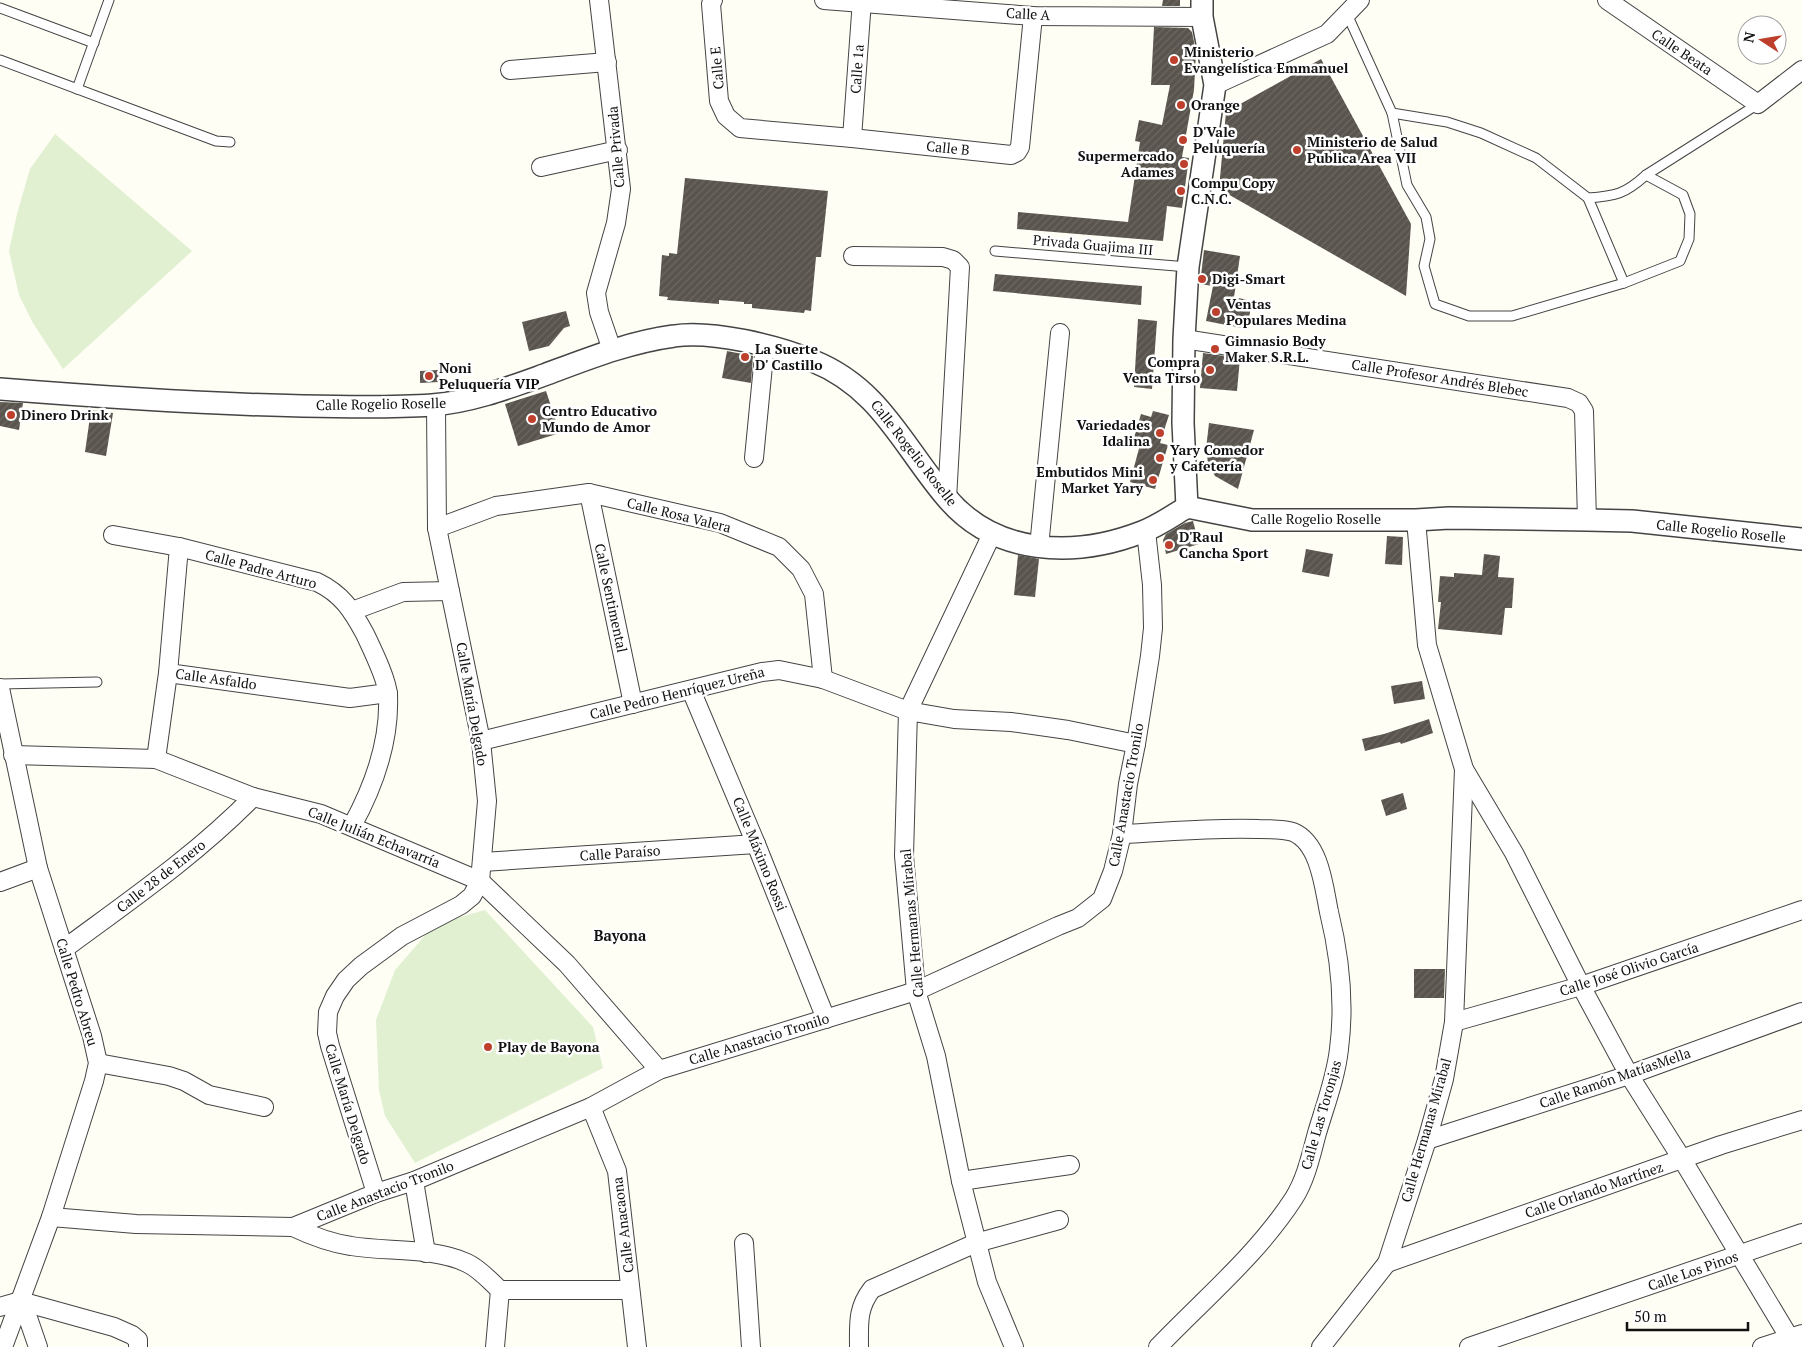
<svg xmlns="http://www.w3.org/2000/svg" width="1802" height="1347" font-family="'PT Serif',serif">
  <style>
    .pitch { fill: #e0f0d0 }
    .building { fill: url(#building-hatch) }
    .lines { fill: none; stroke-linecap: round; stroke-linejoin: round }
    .service-casing { stroke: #444; stroke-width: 11 }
    .minor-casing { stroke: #444; stroke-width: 20 }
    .tertiary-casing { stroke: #444; stroke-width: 24 }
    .service { stroke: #fff; stroke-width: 9 }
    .minor { stroke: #fff; stroke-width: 18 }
    .tertiary { stroke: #fff; stroke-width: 21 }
    .poi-dot { fill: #bd3f2c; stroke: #fff; stroke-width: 2 }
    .labels { text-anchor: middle; stroke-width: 5; stroke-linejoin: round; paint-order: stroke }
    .street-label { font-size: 14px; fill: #111; stroke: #fff }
    .poi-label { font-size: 14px; font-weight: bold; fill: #111; stroke: #fff; text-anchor: start }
    .neighbourhood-label { font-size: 15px; font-weight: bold; fill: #111; stroke: #fff }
  </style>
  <defs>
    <pattern id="building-hatch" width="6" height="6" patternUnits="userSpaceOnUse" patternTransform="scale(1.25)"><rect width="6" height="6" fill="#59544d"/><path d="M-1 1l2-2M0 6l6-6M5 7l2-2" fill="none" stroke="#6c6862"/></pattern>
  </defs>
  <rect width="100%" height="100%" fill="#fffef5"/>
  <g class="pitch">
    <polygon points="55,134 192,251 63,369 33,323 19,295 9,251 17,214 30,169"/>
    <polygon points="485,910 593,1027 603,1068 415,1163 385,1116 379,1090 376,1020 395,970 435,924"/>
  </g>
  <g class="building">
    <polygon points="1163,0 1180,0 1180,6 1162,6"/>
    <polygon points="1154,27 1188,28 1192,32 1196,52 1194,90 1182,157 1189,158 1182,208 1167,206 1163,241 1017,229 1018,212 1128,222 1140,142 1135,141 1139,120 1162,125 1170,85 1151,85"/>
    <polygon points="1321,59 1411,224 1406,296 1219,189 1226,112"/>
    <polygon points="685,178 828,191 821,257 816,257 811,311 805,310 804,313 752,308 752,304 744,304 744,302 719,300 719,304 667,300 668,297 659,296 662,255 669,256 669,253 677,254"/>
    <polygon points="1204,250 1240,256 1234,297 1252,301 1247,329 1206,321 1213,286 1200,284"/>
    <polygon points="995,274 1142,286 1141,305 993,291"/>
    <polygon points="566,311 570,326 564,328 549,346 529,351 522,322"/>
    <polygon points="1138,319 1157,321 1152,389 1134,387"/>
    <polygon points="727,351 753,356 751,383 722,378"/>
    <polygon points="1203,353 1240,358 1237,391 1200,388"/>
    <polygon points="438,370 439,382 420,383 420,371"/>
    <polygon points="546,391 560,433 518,446 505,404"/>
    <polygon points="0,402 23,403 19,430 0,426"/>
    <polygon points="91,410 113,413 106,456 85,452"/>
    <polygon points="1153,411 1169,415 1160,443 1168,445 1155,489 1130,482 1141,441 1134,438 1141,414 1151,417"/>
    <polygon points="1209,423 1254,430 1238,489 1215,476 1208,463 1206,449"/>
    <polygon points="1193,521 1199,544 1166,554 1163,540 1166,534 1185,523"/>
    <polygon points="1387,536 1403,537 1402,565 1385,564"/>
    <polygon points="1306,549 1333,554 1329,577 1302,572"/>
    <polygon points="1484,554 1500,556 1498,577 1514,578 1512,608 1505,608 1502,635 1438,629 1441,602 1438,602 1440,576 1454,577 1454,573 1482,575"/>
    <polygon points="1018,555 1039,559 1035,597 1014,595"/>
    <polygon points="1422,681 1425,699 1394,704 1391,686"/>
    <polygon points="1429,719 1433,733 1401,744 1400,742 1365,751 1362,739 1384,734"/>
    <polygon points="1403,793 1407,809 1386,816 1381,800"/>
    <polygon points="1414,969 1445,969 1444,998 1414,998"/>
  </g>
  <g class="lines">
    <g class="service-casing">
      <g id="service">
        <polyline points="0,8 94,43"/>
        <polyline points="1347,14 1392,113 1407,185 1426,217 1430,239 1424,266 1435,304 1469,316 1512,316 1624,283 1680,261 1689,239 1690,214 1683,195 1646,175"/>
        <polyline points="0,60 216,141 230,142"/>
        <polyline points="77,89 109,0"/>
        <path d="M1392 113 1447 122 1481 133 1536 158 1588 198C1616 196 1625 194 1646 175L1758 104"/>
        <polyline points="1588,198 1624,283"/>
        <polyline points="995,251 1188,267"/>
        <polyline points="0,684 97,682"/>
      </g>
    </g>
    <g class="minor-casing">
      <g id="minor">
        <polyline points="599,0 621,189 616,223 596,293 599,312 612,350"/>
        <polyline points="713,0 711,4 719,101 726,116 740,128 852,138 1011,155 1017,152 1020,147 1033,16"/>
        <polyline points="824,0 1033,16 1202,17"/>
        <polyline points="1607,0 1758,104 1802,70"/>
        <polyline points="510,70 607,62"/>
        <polyline points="1215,85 1327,34 1360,0"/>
        <polyline points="852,138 862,0"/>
        <polyline points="541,167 618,150"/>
        <polyline points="853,256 943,257 953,260 960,267 947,499"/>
        <polyline points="1184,339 1568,398 1579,403 1584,411 1587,520"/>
        <polyline points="754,458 765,345"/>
        <polyline points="589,493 633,704"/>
        <polyline points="1416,520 1427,645 1464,769 1514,853 1581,986 1629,1075 1682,1159 1795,1347"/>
        <polyline points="437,528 496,506 589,493 720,523 779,547 801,569 814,594 823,679"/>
        <polyline points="992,534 908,711 904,856 916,991 936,1056 961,1181 987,1282 1014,1347"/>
        <path d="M113 535 179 547 317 582C342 594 352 610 365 634 372 649 387 679 388 695 390 741 374 786 352 826"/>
        <polyline points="179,547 168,673 350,698 388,693"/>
        <polyline points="1039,547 1060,333"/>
        <polyline points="352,611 403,592 450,591"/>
        <polyline points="0,688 38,868 92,1036 98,1063 94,1081 51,1217 3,1347"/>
        <polyline points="691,690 756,844 826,1019"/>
        <polyline points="481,741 762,672 779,670 823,679 908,711 954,719 1011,722 1068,730 1136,744"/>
        <polyline points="13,755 156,759 253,797 321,814 480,881 567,964 659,1070"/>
        <polyline points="156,759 168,673"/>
        <path d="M1122 834C1167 832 1213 827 1259 829 1269 829 1283 829 1293 832 1320 843 1324 888 1329 912 1340 957 1345 1003 1339 1049 1336 1077 1325 1106 1317 1133 1311 1155 1306 1179 1294 1198 1258 1254 1204 1299 1158 1347"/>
        <polyline points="483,862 756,844"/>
        <polyline points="0,882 38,868"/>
        <path d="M64 949C129 901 196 855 253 797"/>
        <polyline points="1454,1022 1581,986 1802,910"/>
        <polyline points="98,1063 169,1076 184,1081 209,1095 264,1107"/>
        <polyline points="591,1107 617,1171 637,1347"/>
        <polyline points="1427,1140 1629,1075 1802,1012"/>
        <polyline points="414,1181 426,1253"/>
        <polyline points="961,1181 1070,1165"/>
        <polyline points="376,1193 330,1046 327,1033 328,1012 335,996 346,980 361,966 402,936 461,905 472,896 480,881 487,801 481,741 437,528 436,405"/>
        <polyline points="51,1217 136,1224 293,1227 376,1193 414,1181 591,1107 659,1070 916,991 1058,926 1078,918 1102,899 1113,871 1122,834 1128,784 1136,744 1150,656 1153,628 1152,585 1146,531"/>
        <path d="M293 1227C312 1236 330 1243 351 1246 387 1252 433 1247 467 1263 480 1269 490 1281 500 1290H630"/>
        <polyline points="744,1243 751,1347"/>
        <polyline points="1387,1263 1721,1145 1802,1120"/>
        <polyline points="20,1301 114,1327 132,1335 138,1340 138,1347"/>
        <polyline points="20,1301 28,1318 38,1347"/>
        <polyline points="0,1307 20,1301"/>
        <polyline points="495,1347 500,1290"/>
        <path d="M859 1347C859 1324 857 1308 872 1289L976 1243 1059 1220"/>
        <polyline points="1321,1347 1387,1263 1427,1140 1444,1079 1454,1022 1464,769"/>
        <polyline points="1469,1347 1802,1233"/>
        <polyline points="1762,1347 1802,1334"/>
      </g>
    </g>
    <g class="tertiary-casing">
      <g id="tertiary">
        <path d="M0 389C101 397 202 404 303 406 346 407 389 408 432 405 471 402 508 388 544 375 587 359 629 342 674 336 711 330 778 346 813 361 880 388 902 445 946 497 995 556 1075 558 1142 532 1158 526 1172 516 1187 507L1252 520H1416L1449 518 1587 520 1632 521 1802 539"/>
        <polyline points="1187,507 1183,423 1184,339 1188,267 1215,85 1202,17 1202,0"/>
      </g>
    </g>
    <use href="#service" class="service"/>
    <use href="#minor" class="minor"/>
    <use href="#tertiary" class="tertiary"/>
  </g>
  <g class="poi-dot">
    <circle cx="1174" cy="60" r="5"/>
    <circle cx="1181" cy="105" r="5"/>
    <circle cx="1183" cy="140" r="5"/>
    <circle cx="1297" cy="150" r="5"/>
    <circle cx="1184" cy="164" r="5"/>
    <circle cx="1181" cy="191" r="5"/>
    <circle cx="1202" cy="279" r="5"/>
    <circle cx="1216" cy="312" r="5"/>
    <circle cx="1215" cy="349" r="5"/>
    <circle cx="745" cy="357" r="5"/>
    <circle cx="1210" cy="370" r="5"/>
    <circle cx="429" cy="376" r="5"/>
    <circle cx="11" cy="415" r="5"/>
    <circle cx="532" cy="419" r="5"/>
    <circle cx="1160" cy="433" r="5"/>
    <circle cx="1160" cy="458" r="5"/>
    <circle cx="1153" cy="480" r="5"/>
    <circle cx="1169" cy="545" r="5"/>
    <circle cx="488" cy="1047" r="5"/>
  </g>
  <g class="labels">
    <g class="street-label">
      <text transform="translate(1028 14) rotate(3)" y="5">Calle A</text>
      <text transform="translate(1682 52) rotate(34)" y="5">Calle Beata</text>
      <text transform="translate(717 68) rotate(-95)" y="5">Calle E</text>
      <text transform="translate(857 69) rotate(-86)" y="5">Calle 1a</text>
      <text transform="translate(616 147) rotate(-95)" y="5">Calle Privada</text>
      <text transform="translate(948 148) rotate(6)" y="5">Calle B</text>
      <text transform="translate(1093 245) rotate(5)" y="5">Privada Guajima III</text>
      <text transform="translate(1440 378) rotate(9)" y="5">Calle Profesor Andrés Blebec</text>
      <text transform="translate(381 404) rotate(-1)" y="5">Calle Rogelio Roselle</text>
      <text transform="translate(914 453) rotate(52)" y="5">Calle Rogelio Roselle</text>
      <text transform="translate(679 515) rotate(14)" y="5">Calle Rosa Valera</text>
      <text x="1316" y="524">Calle Rogelio Roselle</text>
      <text transform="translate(1721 531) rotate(6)" y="5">Calle Rogelio Roselle</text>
      <text transform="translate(261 569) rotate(15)" y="5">Calle Padre Arturo</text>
      <text transform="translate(611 598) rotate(78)" y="5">Calle Sentimental</text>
      <text transform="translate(216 679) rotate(8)" y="5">Calle Asfaldo</text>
      <text transform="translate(677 693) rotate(-14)" y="5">Calle Pedro Henríquez Ureña</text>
      <text transform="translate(472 704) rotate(80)" y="5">Calle María Delgado</text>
      <text transform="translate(1126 795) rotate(-80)" y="5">Calle Anastacio Tronilo</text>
      <text transform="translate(374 837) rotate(22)" y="5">Calle Julián Echavarría</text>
      <text transform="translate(620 853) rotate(-4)" y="5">Calle Paraíso</text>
      <text transform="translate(760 854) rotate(68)" y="5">Calle Máximo Rossi</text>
      <text transform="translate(161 876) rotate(-38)" y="5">Calle 28 de Enero</text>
      <text transform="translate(912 923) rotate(-95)" y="5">Calle Hermanas Mirabal</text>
      <text transform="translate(1629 969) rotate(-18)" y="5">Calle José Olivio García</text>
      <text transform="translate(77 992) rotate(73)" y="5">Calle Pedro Abreu</text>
      <text transform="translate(759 1039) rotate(-17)" y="5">Calle Anastacio Tronilo</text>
      <text transform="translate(1615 1078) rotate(-19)" y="5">Calle Ramón MatíasMella</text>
      <text transform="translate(348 1104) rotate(73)" y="5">Calle María Delgado</text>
      <text transform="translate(1321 1115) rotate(-74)" y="5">Calle Las Toronjas</text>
      <text transform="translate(1426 1130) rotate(-74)" y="5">Calle Hermanas Mirabal</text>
      <text transform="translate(1594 1190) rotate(-19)" y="5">Calle Orlando Martínez</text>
      <text transform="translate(385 1191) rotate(-21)" y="5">Calle Anastacio Tronilo</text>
      <text transform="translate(623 1225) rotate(-97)" y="5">Calle Anacaona</text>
      <text transform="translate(1693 1271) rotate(-19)" y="5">Calle Los Pinos</text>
    </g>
    <g class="poi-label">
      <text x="1184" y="57">Ministerio<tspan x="1184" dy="16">Evangelística Emmanuel</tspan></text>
      <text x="1191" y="110">Orange</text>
      <text x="1193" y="137">D'Vale<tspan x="1193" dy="16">Peluquería</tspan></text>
      <text x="1307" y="147">Ministerio de Salud<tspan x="1307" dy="16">Publica Area VII</tspan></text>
      <text x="1174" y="161" text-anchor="end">Supermercado<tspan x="1174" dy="16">Adames</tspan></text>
      <text x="1191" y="188">Compu Copy<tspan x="1191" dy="16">C.N.C.</tspan></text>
      <text x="1212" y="284">Digi-Smart</text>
      <text x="1226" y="309">Ventas<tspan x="1226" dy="16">Populares Medina</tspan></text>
      <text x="1225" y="346">Gimnasio Body<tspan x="1225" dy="16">Maker S.R.L.</tspan></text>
      <text x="755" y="354">La Suerte<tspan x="755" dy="16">D' Castillo</tspan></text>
      <text x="1200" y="367" text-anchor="end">Compra<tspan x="1200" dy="16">Venta Tirso</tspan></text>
      <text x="439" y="373">Noni<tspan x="439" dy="16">Peluquería VIP</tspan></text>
      <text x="542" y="416">Centro Educativo<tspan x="542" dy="16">Mundo de Amor</tspan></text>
      <text x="21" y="420">Dinero Drink</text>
      <text x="1150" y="430" text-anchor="end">Variedades<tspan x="1150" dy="16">Idalina</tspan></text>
      <text x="1170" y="455">Yary Comedor<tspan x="1170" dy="16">y Cafetería</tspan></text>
      <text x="1143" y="477" text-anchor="end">Embutidos Mini<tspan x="1143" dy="16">Market Yary</tspan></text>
      <text x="1179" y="542">D'Raul<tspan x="1179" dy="16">Cancha Sport</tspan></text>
      <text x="498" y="1052">Play de Bayona</text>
    </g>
    <g class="neighbourhood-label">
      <text x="620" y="941">Bayona</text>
    </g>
  </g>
  <g transform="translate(1762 40) rotate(282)"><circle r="24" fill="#ffffff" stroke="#a0a0a0"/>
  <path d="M0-4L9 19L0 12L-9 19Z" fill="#bd3f2c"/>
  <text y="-8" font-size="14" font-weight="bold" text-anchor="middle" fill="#111111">N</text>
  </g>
  <path d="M1627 1322v8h121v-8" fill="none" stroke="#111111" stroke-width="2.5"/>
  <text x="1634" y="1322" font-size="15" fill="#111111" stroke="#ffffff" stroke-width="4" paint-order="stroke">50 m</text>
</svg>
